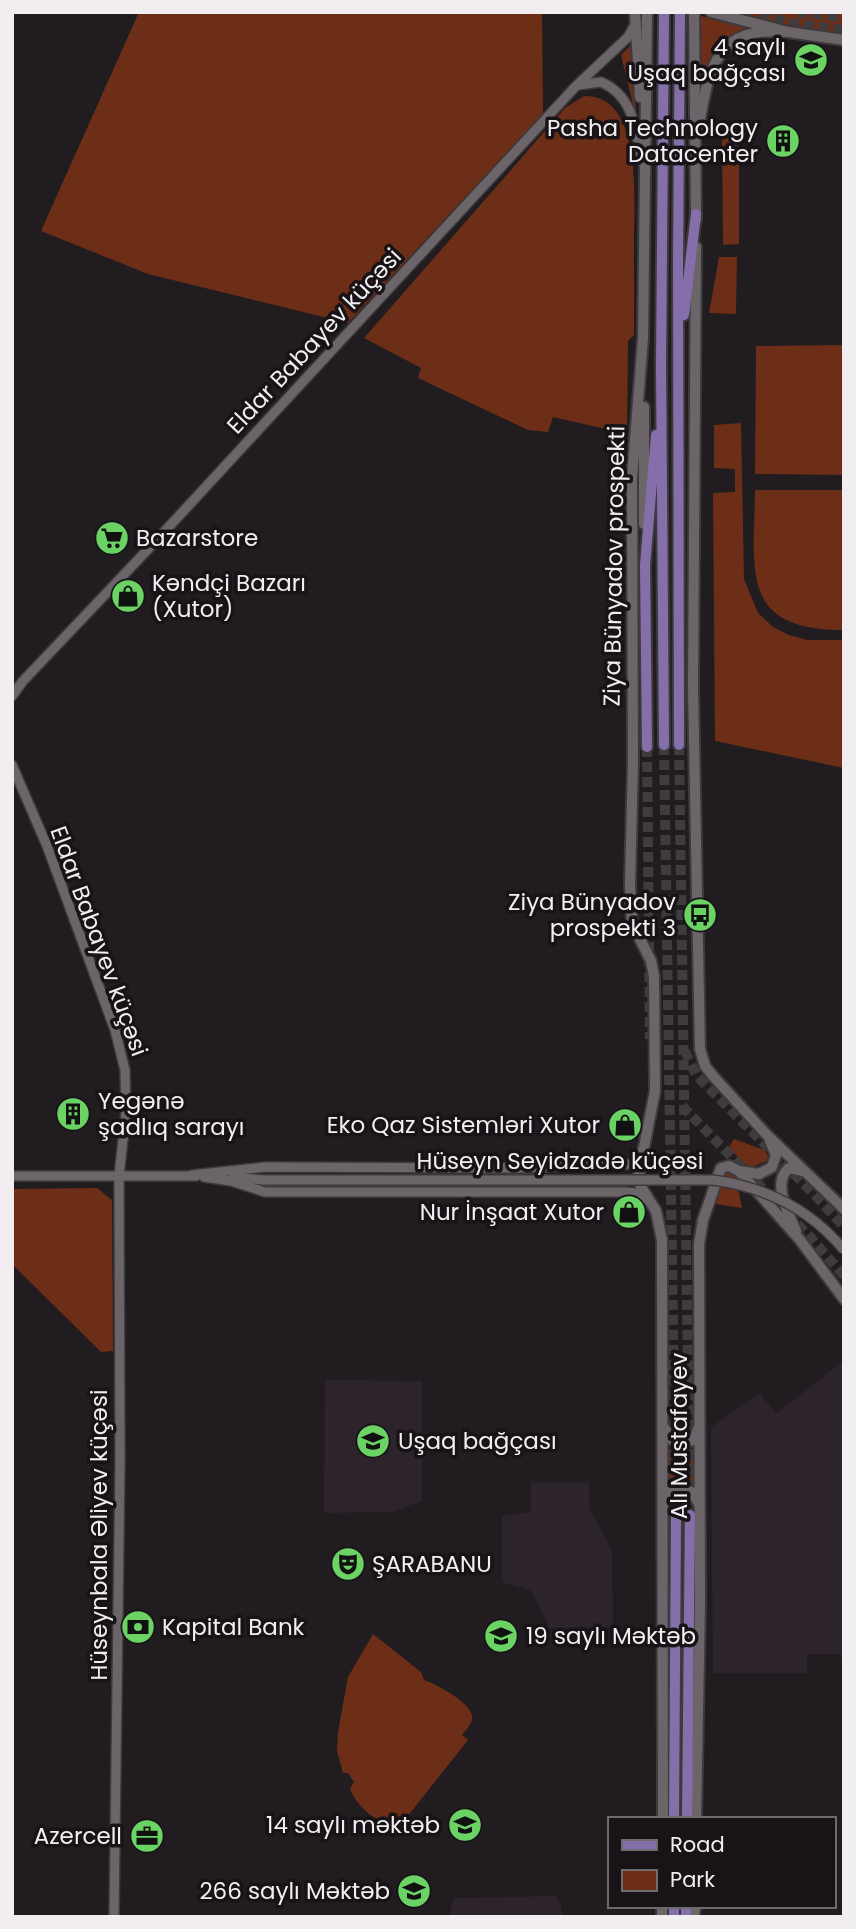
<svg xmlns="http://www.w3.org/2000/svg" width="856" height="1929" font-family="Poppins,sans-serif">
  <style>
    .built { fill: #2d232b }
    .green { fill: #6c2e16 }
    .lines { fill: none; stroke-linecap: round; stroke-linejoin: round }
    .primary-tunnel { stroke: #403b3f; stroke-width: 10; stroke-dasharray: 10 5; stroke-linecap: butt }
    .tertiary-casing { stroke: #3d3a3d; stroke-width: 12 }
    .secondary-casing { stroke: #3d3a3d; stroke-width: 14 }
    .primary-casing { stroke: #3d3a3d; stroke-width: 14 }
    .tertiary { stroke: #6b656a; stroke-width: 9 }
    .secondary { stroke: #6b656a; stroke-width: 10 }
    .primary { stroke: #856faa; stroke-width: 10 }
    .tertiary-bridge-casing { stroke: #3d3a3d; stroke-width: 12; stroke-linecap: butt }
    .tertiary-bridge { stroke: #6b656a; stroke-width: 9 }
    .labels { text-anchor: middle; stroke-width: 7; stroke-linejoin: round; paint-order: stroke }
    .poi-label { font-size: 23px; fill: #f1edf0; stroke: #171317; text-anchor: end }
    .street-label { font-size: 23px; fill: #f1edf0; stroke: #171317 }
  </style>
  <rect width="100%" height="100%" fill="#211c20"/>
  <g class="built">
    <polygon points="844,1360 844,1665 842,1665 841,1654 807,1654 807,1673 713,1673 711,1427 760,1393 776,1414"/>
    <polygon points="325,1380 422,1381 422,1501 392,1512 324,1513"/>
    <polygon points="531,1483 589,1483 589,1508 612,1550 613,1627 550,1628 531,1591 502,1582 502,1516 531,1512"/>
    <polygon points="556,1896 561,1905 562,1917 449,1917 454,1898"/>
  </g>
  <g class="green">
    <polygon points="139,12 542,12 543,114 348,323 148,274 41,231"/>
    <polygon points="734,12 844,13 844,35 802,31"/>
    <path d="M701 16 751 27C718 41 714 50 701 82Z"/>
    <polygon points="630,46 637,121 621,55"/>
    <path d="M584 96C643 94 634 200 634 238 634 270 634 303 634 335L628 341 627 434 553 417 548 432 528 430 418 378 421 368 364 338 565 108Z"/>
    <polygon points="722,138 739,138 739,244 723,245"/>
    <polygon points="719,257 737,257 736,314 709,313"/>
    <polygon points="844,345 844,475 755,474 756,346"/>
    <polygon points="741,423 744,579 758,613 773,627 789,635 807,640 844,640 844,768 715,741 713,493 735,492 735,469 714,468 714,425"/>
    <path d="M755 490H844V630C739 630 754 571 755 490Z"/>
    <polygon points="734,1139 764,1150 768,1155 767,1161 751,1167 744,1164 729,1147"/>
    <polygon points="726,1172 735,1173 742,1208 716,1204 723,1175"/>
    <polygon points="97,1188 112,1200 113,1351 101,1352 12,1264 12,1189"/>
    <polygon points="694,1449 694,1484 668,1485 667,1450"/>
    <path d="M373 1634 421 1672 424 1680C436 1684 470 1702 472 1716 473 1723 466 1730 462 1735L468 1740 407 1817C383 1832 359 1810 350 1789L354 1782 348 1773H343L337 1751 338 1732 348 1677Z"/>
  </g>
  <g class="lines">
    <g class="primary-tunnel">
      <polyline points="761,12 789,23 844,30"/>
      <polyline points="798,12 844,18"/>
      <polyline points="664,745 676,1516"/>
      <polyline points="679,745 690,1515"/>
      <polyline points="647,747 650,1039"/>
      <polyline points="685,1051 696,1075 815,1195 844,1227"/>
      <polyline points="682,1106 812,1239 844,1276"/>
    </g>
    <g class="tertiary-casing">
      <g id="tertiary">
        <path d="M578 85 601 82C634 96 636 131 642 162"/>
        <polyline points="12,696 23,681 153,544 576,86 628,37 636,23"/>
        <polyline points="12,765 47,846 115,1030 125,1070 126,1112 119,1176 120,1461 114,1917"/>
        <polyline points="192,1175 265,1167 520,1168 609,1165 632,1164 637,1162 641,1152"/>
        <polyline points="12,1176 196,1176"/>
        <polyline points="204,1177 231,1181 265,1192 625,1192 636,1193 648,1200"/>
        <polyline points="234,1177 263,1180"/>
      </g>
    </g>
    <g class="secondary-casing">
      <g id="secondary">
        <polyline points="635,12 640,97"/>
        <polyline points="647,12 643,338 632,478 633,762 630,884 632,923 651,961 654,976 655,1091 638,1178 641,1187 656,1211 662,1240 663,1819"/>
        <polyline points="694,12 696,220"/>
        <polyline points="711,12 788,32 844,40"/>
        <path d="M699 125C709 66 717 25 788 32"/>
        <polyline points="696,247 693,687 700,1049 705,1066 713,1076 766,1134 844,1209"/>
        <polyline points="644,407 644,524"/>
        <polyline points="739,1171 759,1174 772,1167 776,1155 770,1141"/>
        <path d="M796 1231C789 1214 771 1183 789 1168L802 1171"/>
        <polyline points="665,1429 672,1440 686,1443 694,1439 699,1427"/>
        <polyline points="664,1502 670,1491 679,1488 692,1492 699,1504"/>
        <polyline points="696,1819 700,1604 699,1244 703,1220 721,1168 729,1166 739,1171 800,1240 844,1299"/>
        <polyline points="662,1917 662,1906"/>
        <polyline points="694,1917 695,1906"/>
      </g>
    </g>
    <g class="primary-casing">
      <g id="primary">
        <polyline points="684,315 696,214"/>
        <polyline points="664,745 661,366 664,12"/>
        <polyline points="679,745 678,263 680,12"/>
        <polyline points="647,747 645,565 656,435"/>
        <polyline points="674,1819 676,1516"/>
        <polyline points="687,1819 690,1515"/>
        <polyline points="674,1917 674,1906"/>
        <polyline points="686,1917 686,1906"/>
      </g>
    </g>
    <use href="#tertiary" class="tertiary"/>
    <use href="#secondary" class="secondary"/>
    <use href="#primary" class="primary"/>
    <g class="tertiary-bridge-casing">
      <path id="tertiary-bridge" d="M263 1180H713C766 1187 810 1209 844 1250"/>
    </g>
    <use href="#tertiary-bridge" class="tertiary-bridge"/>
  </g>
  <defs>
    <g id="school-disc" transform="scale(1.75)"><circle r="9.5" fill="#6ad364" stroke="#171317"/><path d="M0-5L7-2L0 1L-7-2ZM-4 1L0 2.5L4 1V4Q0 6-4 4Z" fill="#111"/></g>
    <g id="building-disc" transform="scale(1.75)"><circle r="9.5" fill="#6ad364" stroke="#171317"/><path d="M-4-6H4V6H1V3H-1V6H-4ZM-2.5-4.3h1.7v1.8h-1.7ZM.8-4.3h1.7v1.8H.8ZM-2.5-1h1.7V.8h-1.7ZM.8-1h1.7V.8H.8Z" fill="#111"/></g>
    <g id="supermarket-disc" transform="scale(1.75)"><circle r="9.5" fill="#6ad364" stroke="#171317"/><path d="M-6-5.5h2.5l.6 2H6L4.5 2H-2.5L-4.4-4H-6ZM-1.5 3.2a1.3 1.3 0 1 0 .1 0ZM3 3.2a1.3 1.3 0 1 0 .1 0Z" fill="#111"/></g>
    <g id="shop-disc" transform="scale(1.75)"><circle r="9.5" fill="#6ad364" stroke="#171317"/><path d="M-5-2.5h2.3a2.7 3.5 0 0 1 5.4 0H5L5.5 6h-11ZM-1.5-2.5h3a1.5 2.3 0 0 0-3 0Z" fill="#111"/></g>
    <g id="bus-disc" transform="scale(1.75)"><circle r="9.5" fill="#6ad364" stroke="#171317"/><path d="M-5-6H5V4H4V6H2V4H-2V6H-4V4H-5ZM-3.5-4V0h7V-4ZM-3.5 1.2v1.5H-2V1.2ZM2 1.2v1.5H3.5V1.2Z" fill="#111"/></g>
    <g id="theatre-disc" transform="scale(1.75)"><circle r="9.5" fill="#6ad364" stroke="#171317"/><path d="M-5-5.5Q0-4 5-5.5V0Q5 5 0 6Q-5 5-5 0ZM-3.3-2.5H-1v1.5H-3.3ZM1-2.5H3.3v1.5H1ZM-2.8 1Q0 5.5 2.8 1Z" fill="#111"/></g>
    <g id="bank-disc" transform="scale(1.75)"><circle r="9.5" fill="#6ad364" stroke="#171317"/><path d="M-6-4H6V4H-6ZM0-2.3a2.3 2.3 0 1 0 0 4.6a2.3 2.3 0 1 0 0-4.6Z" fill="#111"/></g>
    <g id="office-disc" transform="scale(1.75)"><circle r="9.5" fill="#6ad364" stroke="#171317"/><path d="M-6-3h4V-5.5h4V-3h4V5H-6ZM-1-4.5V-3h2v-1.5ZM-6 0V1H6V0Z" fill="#111"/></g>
  </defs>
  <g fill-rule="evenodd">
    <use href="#school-disc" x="811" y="60"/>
    <use href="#building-disc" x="783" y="141"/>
    <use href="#supermarket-disc" x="112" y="538"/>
    <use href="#shop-disc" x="128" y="596"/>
    <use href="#bus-disc" x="700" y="915"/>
    <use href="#building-disc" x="73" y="1114"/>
    <use href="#shop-disc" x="625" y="1125"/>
    <use href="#shop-disc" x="629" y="1212"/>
    <use href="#school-disc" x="373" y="1441"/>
    <use href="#theatre-disc" x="348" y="1564"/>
    <use href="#bank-disc" x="138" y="1627"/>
    <use href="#school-disc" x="501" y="1636"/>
    <use href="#school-disc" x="465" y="1825"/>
    <use href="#office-disc" x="147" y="1836"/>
    <use href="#school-disc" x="414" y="1891"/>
  </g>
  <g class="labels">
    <g class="poi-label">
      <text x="786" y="55">4 saylı<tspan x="786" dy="26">Uşaq bağçası</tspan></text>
      <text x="758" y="136">Pasha Technology<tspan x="758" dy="26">Datacenter</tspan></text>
      <text x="136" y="546" text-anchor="start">Bazarstore</text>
      <text x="152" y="591" text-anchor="start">Kəndçi Bazarı<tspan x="152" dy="26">(Xutor)</tspan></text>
      <text x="676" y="910">Ziya Bünyadov<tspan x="676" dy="26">prospekti 3</tspan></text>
      <text x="98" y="1109" text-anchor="start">Yegənə<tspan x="98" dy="26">şadlıq sarayı</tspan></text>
      <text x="600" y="1133">Eko Qaz Sistemləri Xutor</text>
      <text x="604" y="1220">Nur İnşaat Xutor</text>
      <text x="398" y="1449" text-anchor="start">Uşaq bağçası</text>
      <text x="372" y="1572" text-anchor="start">ŞARABANU</text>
      <text x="162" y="1635" text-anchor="start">Kapital Bank</text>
      <text x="526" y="1644" text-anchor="start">19 saylı Məktəb</text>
      <text x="440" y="1833">14 saylı məktəb</text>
      <text x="122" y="1844">Azercell</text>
      <text x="390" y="1899">266 saylı Məktəb</text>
    </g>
    <g class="street-label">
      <text transform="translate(314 341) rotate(-47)" y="8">Eldar Babayev küçəsi</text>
      <text transform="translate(614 566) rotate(-89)" y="8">Ziya Bünyadov prospekti</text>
      <text transform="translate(99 941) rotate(70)" y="8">Eldar Babayev küçəsi</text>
      <text x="560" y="1169">Hüseyn Seyidzadə küçəsi</text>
      <text transform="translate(679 1436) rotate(-90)" y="8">Alı Mustafayev</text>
      <text transform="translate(99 1535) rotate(-90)" y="8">Hüseynbala Əliyev küçəsi</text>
    </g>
  </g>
  <rect width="856" height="1929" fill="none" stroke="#f1edf0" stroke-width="28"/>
  <rect x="608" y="1817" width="228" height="91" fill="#171317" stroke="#6e6a6e" stroke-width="2"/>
  <rect x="622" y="1840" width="35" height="10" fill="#856faa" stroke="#6e6a6e" stroke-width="2"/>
  <text x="670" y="1852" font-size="21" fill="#f1edf0">Road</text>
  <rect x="622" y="1870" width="35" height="21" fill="#6c2e16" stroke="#6e6a6e" stroke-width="2"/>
  <text x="670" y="1887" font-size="21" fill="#f1edf0">Park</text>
</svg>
